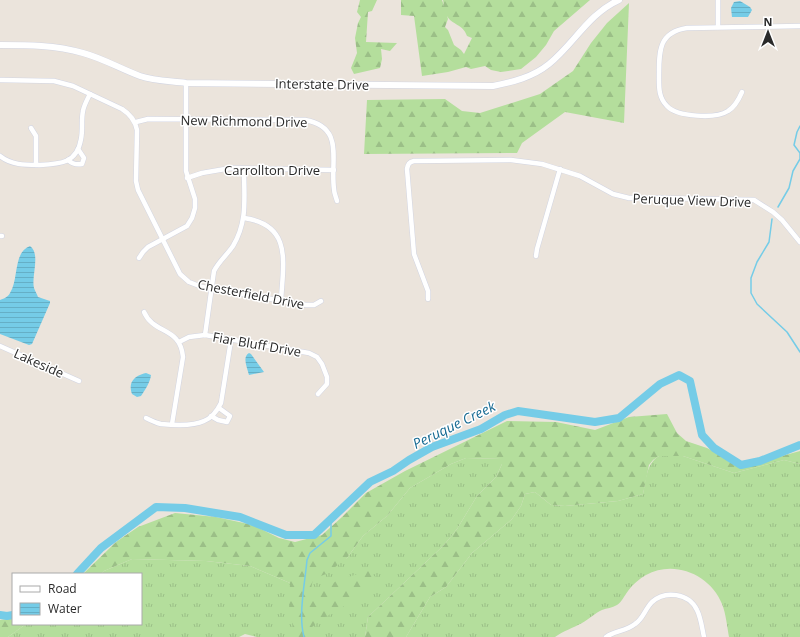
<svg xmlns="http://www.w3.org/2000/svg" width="800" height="637" font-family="'Open Sans',sans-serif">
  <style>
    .grass { fill: url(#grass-tufts) }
    .forest { fill: url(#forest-firs); fill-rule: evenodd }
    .water { fill: url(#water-rules) }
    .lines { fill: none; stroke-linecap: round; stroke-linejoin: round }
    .stream { stroke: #75cce7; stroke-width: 1.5 }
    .river { stroke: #75cce7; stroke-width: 8 }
    .street-casing { stroke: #d2d5e2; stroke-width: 5.5 }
    .secondary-casing { stroke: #d2d5e2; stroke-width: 7 }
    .street { stroke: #fff; stroke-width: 4.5 }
    .secondary { stroke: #fff; stroke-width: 6 }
    .labels { text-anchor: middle; stroke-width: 3; stroke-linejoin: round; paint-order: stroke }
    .street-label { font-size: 13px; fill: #2a2a2a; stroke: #fff }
    .water-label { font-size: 14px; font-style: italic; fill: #166a92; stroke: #fff }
  </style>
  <defs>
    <pattern id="grass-tufts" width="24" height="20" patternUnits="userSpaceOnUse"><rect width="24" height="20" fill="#b4de9c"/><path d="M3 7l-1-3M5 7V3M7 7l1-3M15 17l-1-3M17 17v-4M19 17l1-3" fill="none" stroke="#9bbf87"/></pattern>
    <pattern id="forest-firs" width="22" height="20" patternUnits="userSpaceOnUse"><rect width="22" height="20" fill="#b4de9c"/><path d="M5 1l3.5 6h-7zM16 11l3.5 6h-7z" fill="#9bbf87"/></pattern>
    <pattern id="water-rules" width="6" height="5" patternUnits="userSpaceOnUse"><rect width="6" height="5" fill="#75cce7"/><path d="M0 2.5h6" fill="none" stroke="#65afc6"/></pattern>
  </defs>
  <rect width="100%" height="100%" fill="#ebe4dc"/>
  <g class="grass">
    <path d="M659 456H683L734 473 784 460 800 464V637H729C727 626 726 614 722 604 711 575 674 559 646 575 639 579 633 584 628 591 624 596 622 602 617 605 612 608 607 608 602 610 595 613 589 619 582 623 573 628 563 631 555 637H406L430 597 446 587 472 553 512 519 521 506 525 494 535 492 551 505 565 506 618 501 643 494C646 480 646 464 659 456Z"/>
    <polygon points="466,458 502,459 502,464 496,477 477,496 457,529 444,545 368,617 365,637 257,637 245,634 239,637 8,637 26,624 141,624 141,574 101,574 104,571 132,559 206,561 250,566 290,583 347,558 363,536 387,516 410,488 451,464"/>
  </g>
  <g class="forest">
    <polygon points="360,0 377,0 372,11 368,12 366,42 397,43 390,51 381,49 382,59 380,68 354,74 351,68 357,53 355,38 358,23 361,17 357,12"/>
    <path d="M401 0H442L444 6 443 0H590L554 31 546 45 536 57 521 69 501 72 491 70 485 66 471 69 466 67 448 72 422 76 414 16 401 15ZM447 16C452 25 463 24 467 36L472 38 464 54 461 50 454 45 448 30 445 27 448 19Z"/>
    <polygon points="629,3 624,123 565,112 522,143 517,153 364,154 367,100 445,99 462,111 480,113 540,94 573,71 591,43 607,23"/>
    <path d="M667 414 677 433 686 441 707 448 731 460 739 468 800 451V464L784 460 734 473 683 456H659L653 460 649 465 643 494 618 501 565 506 551 505 535 492 525 494 521 506 512 519 472 553 446 587 430 597 406 637H365L368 617 444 545 457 529 477 496 496 477 502 464V459L466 458 451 464 410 488 387 516 363 536 347 558 326 574 313 579 311 589 315 594 318 595 336 581 370 570 375 577C361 600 348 603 327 616 322 619 317 623 312 627V637H296L289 611 290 583 250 566 206 561 132 559 104 571 101 574H83L116 542 138 527 175 513 216 517 253 525 279 538 295 542 322 535 342 517 366 493 405 471 507 421 556 422 595 430 629 417Z"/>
    <polygon points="13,618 13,624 26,624 8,637 0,637 0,620"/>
  </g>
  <g class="water">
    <polygon points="740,1 750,7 752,10 748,17 732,17 731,8 734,2"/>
    <path d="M30 246C41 254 31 276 34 288 35 291 37 294 38 297L50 301V303L32 344 29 345 0 334V300C3 299 8 297 10 293 19 279 13 252 30 246Z"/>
    <path d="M249 353 251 354 264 372 249 375C247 367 242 357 249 353Z"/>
    <path d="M146 373 151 375C150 383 145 390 141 396L137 397 132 394C128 382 134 376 146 373Z"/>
  </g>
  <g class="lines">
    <g class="stream">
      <polyline points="778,207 789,188 793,171 800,159 800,153 794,145 797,132 800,126"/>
      <polyline points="772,219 769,242 757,262 751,278 751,293 757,304 787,332 800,352"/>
      <path d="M304 637C298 615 305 583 307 560L310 553 331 536V519"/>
    </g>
    <g class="river">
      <polyline points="77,574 101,548 156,507 185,508 240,517 286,535 314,535 370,482 393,471 409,460 432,447 481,429 505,415 518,411 595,422 619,418 660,384 679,375 690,381 702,435 714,448 741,465 760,461 800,445"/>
      <polyline points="0,615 7,616 13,615"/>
    </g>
    <g class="street-casing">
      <g id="street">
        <polyline points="718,0 718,27"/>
        <path d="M0 80 54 81 73 86 122 109C130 114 135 120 137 130L136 181 138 190 180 274 189 282 202 287 306 305H314L321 301"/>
        <path d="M742 92C739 99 735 107 728 111 716 119 677 117 667 106 658 97 659 86 659 74 659 51 659 32 687 28L800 26"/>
        <path d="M136 122 148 119 305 120C345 127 330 160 334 189 334 193 336 197 337 201"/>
        <polyline points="31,128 36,136 36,165"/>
        <path d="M0 156C11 165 25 165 38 165 59 164 77 164 81 139 83 130 81 120 83 111 84 105 87 100 90 94"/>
        <path d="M68 160C72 164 76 165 82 164L84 158 78 149"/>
        <polyline points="187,178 202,173 231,168 334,170"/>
        <path d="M244 218C293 225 283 263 281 301"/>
        <polyline points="0,236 2,236"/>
        <polyline points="536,256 537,249 560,169"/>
        <polyline points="139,258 143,252 148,247 187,226 192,218 195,208 195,199 186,171 186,83"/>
        <path d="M428 299V291L414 254 407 169C408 164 409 162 414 161L511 160 542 164 580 176 613 194 629 198H661L754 200 773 212 782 220 800 242"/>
        <path d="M144 312C154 335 180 326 183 357L172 424"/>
        <path d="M205 335 214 271C219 261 227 255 233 246 248 221 244 197 244 169"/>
        <polyline points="179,342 189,337 205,335 309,353 317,357 322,364 327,377 327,384 318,394"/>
        <polyline points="0,346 79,381"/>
        <polyline points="211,416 218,420 227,422 230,416 219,408"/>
        <path d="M146 418C150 420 156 423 161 424 172 425 194 426 204 421 212 418 217 411 221 403L231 340"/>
        <path d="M606 637C615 631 626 631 635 624 643 619 645 609 652 602 665 590 689 593 697 610 701 618 702 628 704 637"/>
      </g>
    </g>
    <g class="secondary-casing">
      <path id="secondary" d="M0 45C28 45 55 45 83 53 102 58 121 69 140 76 154 81 171 81 186 83L493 86C513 82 533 77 549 64 574 44 588 14 619 0"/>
    </g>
    <use href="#street" class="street"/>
    <use href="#secondary" class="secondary"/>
  </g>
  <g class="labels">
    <g class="street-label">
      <text transform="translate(322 84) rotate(1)" y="5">Interstate Drive</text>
      <text transform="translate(244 121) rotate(1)" y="5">New Richmond Drive</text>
      <text x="272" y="175">Carrollton Drive</text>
      <text transform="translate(692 200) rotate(2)" y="5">Peruque View Drive</text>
      <text transform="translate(251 294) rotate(11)" y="5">Chesterfield Drive</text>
      <text transform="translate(257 344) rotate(10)" y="5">Fiar Bluff Drive</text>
      <text transform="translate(39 363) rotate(24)" y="5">Lakeside</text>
    </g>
    <g class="water-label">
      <text transform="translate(454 425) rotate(-26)" y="5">Peruque Creek</text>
    </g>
  </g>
  <rect x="12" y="573" width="130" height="52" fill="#ffffff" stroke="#aaaaaa"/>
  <rect x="20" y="586" width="20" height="6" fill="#ffffff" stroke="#aaaaaa"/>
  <text x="48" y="593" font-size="12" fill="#2a2a2a">Road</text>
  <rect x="20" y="603" width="20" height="12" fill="url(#water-rules)" stroke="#aaaaaa"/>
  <text x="48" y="613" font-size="12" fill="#2a2a2a">Water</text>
  <g transform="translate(768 32)" stroke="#ffffff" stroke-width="3" paint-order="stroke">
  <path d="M0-3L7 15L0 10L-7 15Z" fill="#2a2a2a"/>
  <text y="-6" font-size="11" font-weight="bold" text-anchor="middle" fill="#2a2a2a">N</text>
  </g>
</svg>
